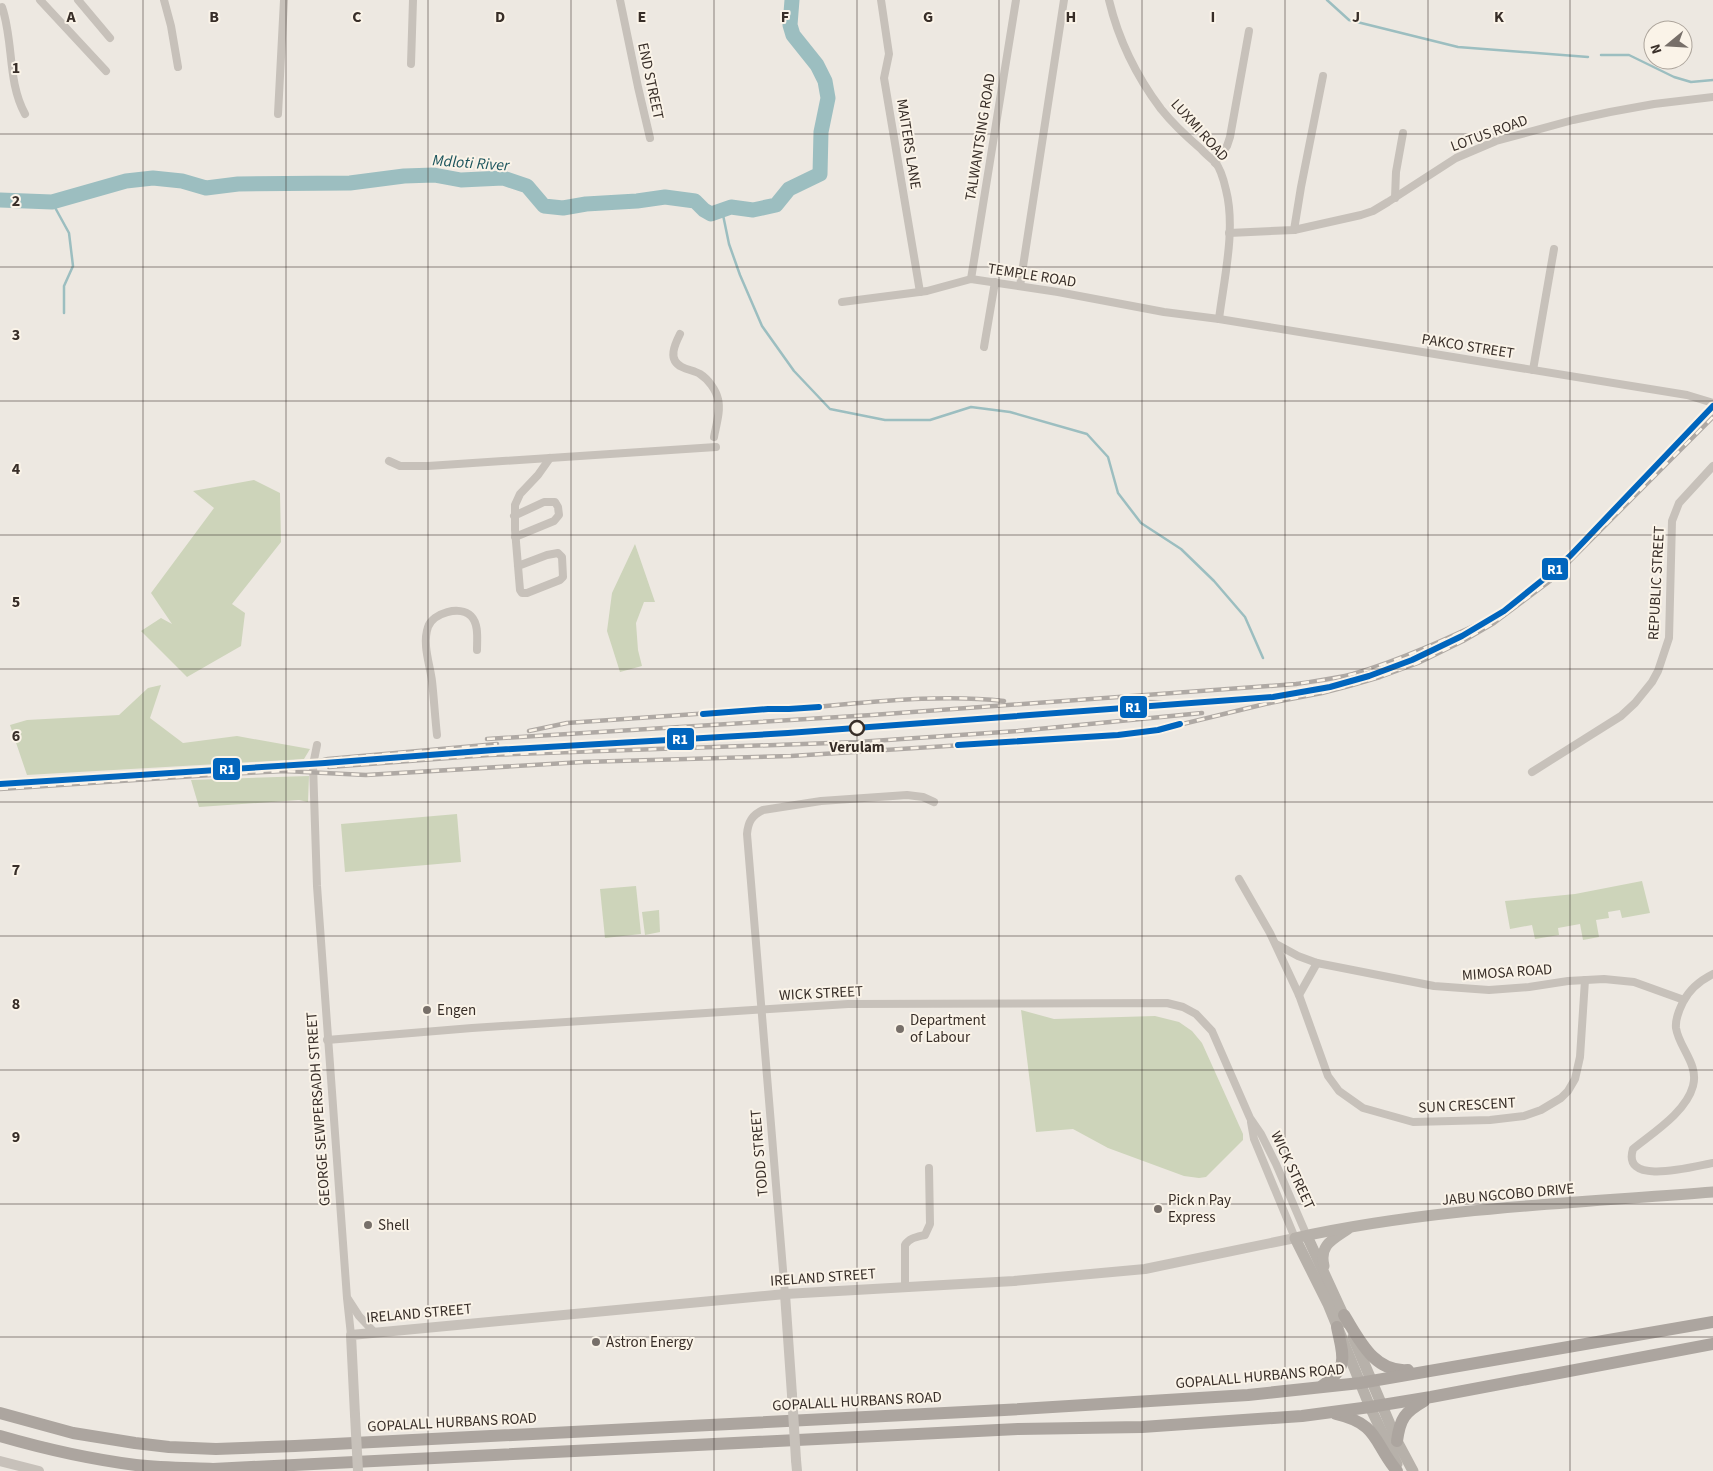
<svg xmlns="http://www.w3.org/2000/svg" width="1713" height="1471" font-family="'Source Sans 3',sans-serif">
  <style>
    .green { fill: #cdd4ba }
    .lines { fill: none; stroke-linecap: round; stroke-linejoin: round }
    .stream { stroke: #9cbec0; stroke-width: 2.5 }
    .river { stroke: #9cbec0; stroke-width: 15 }
    .minor { stroke: #c7c1ba; stroke-width: 8 }
    .tertiary { stroke: #c7c1ba; stroke-width: 10 }
    .secondary { stroke: #b7b1aa; stroke-width: 11 }
    .primary { stroke: #aca59f; stroke-width: 12 }
    .rail-casing { stroke: #afa9a4; stroke-width: 4.5 }
    .rail { stroke: #faf3e8; stroke-width: 2.5; stroke-dasharray: 8; stroke-linecap: butt }
    .tertiary-bridge { stroke: #c7c1ba; stroke-width: 10 }
    .rail-1-casing { stroke: #faf3e8; stroke-width: 10 }
    .rail-1 { stroke: #0065bd; stroke-width: 6 }
    .grid { fill: none; stroke: #382e28; stroke-width: 1; stroke-opacity: 0.55 }
    .stop-dot { fill: #faf3e8; stroke: #382e28; stroke-width: 2.5 }
    .poi-dot { fill: #776f69; stroke: #faf3e8; stroke-width: 2 }
    .labels { text-anchor: middle; stroke-width: 4; stroke-linejoin: round; paint-order: stroke }
    .street-label { font-size: 15px; fill: #382e28; stroke: #faf3e8 }
    .stop-label { font-size: 15px; font-weight: bold; fill: #382e28; stroke: #faf3e8 }
    .poi-label { font-size: 15px; fill: #382e28; stroke: #faf3e8; text-anchor: start }
    .water-label { font-size: 16px; font-style: italic; fill: #1b545c; stroke: #faf3e8 }
    .grid-label { font-size: 16px; text-anchor: middle; font-weight: bold; fill: #382e28; stroke: #faf3e8; stroke-width: 4; stroke-linejoin: round; paint-order: stroke }
    .line-badge { stroke: #faf3e8; stroke-width: 2 }
    .badge-label { font-size: 14px; text-anchor: middle; font-weight: bold; fill: #fff }
  </style>
  <rect width="100%" height="100%" fill="#ede8e1"/>
  <g class="green">
    <polygon points="254,480 280,493 281,542 232,604 245,613 241,646 187,677 141,631 161,618 172,624 151,593 214,508 193,491"/>
    <polygon points="635,544 655,602 644,602 636,623 638,650 642,666 620,672 607,631 612,593"/>
    <polygon points="161,685 150,718 183,743 237,736 310,749 304,759 27,775 10,725 27,720 119,715 148,688"/>
    <polygon points="309,776 308,802 299,800 199,807 191,780"/>
    <polygon points="457,814 461,862 345,872 341,824"/>
    <polygon points="1642,881 1650,913 1622,918 1620,910 1608,912 1609,918 1596,920 1599,937 1583,940 1580,924 1558,928 1559,935 1535,939 1532,925 1510,929 1505,901 1575,894"/>
    <polygon points="636,886 641,934 605,938 600,889"/>
    <polygon points="659,910 660,932 645,935 642,912"/>
    <polygon points="1021,1010 1054,1019 1155,1016 1179,1022 1192,1031 1202,1043 1243,1134 1243,1140 1206,1177 1199,1178 1184,1176 1108,1148 1073,1129 1036,1132"/>
  </g>
  <g class="lines">
    <g class="stream">
      <polyline points="1327,0 1349,20 1458,47 1588,57"/>
      <polyline points="1601,55 1629,55 1674,77 1691,82 1713,80"/>
      <polyline points="52,202 69,233 73,266 64,286 64,313"/>
      <polyline points="722,210 729,244 740,275 762,326 794,371 830,409 885,420 930,420 971,407 1010,412 1087,434 1108,457 1118,493 1141,523 1181,549 1214,581 1245,617 1263,658"/>
    </g>
    <polyline class="river" points="0,200 52,202 126,181 153,178 182,181 206,188 238,184 350,183 404,176 434,175 461,180 503,178 527,186 544,206 563,208 586,204 637,201 665,197 695,201 704,210 711,214 731,207 753,210 776,205 789,189 820,174 821,132 828,98 825,81 817,65 793,35 790,25 792,0"/>
    <g class="minor">
      <polyline points="40,0 106,71"/>
      <polyline points="78,0 110,38"/>
      <polyline points="164,0 171,26 178,67"/>
      <polyline points="620,0 638,87 650,138"/>
      <polyline points="881,0 889,54 884,78 920,292"/>
      <path d="M1109 0C1118 38 1137 77 1161 109 1173 124 1187 137 1201 149 1205 154 1211 158 1215 162 1221 169 1224 181 1226 190 1236 229 1224 279 1219 319"/>
      <path d="M2 7C14 42 7 81 25 114"/>
      <polyline points="411,64 413,0"/>
      <polyline points="278,114 284,0"/>
      <polyline points="1215,163 1227,146 1230,137 1249,31"/>
      <polyline points="1395,198 1396,172 1403,133"/>
      <polyline points="1294,230 1301,187 1323,76"/>
      <polyline points="1229,233 1294,230 1361,215 1373,211 1388,202 1456,158 1496,141 1573,120 1610,112 1654,104 1713,97"/>
      <polyline points="971,279 1016,0"/>
      <polyline points="1020,286 1064,0"/>
      <polyline points="842,302 927,291 971,279 1058,292 1164,312 1219,319 1687,395 1713,403"/>
      <path d="M680 334C675 344 667 360 682 367 688 370 695 371 700 374 708 379 716 390 718 399 721 410 716 426 714 437"/>
      <polyline points="984,347 995,282"/>
      <polyline points="1533,370 1554,249"/>
      <polyline points="389,461 400,466 428,466 716,447"/>
      <polyline points="514,516 544,502 555,502 558,507 559,515 554,521 515,537"/>
      <polyline points="518,566 547,555 558,553 562,557 563,577 560,580 527,593 522,593 520,590 515,530 515,505 520,494 538,475 550,458"/>
      <path d="M437 735C435 717 434 699 432 681 430 665 422 644 428 627 433 613 460 605 471 616 479 624 477 639 477 650"/>
      <polyline points="317,745 313,765 317,886 347,1298 351,1335"/>
      <polyline points="1532,772 1621,716 1635,703 1652,682 1658,671 1669,638 1672,521 1679,503 1713,466"/>
      <polyline points="1239,879 1270,933 1299,995 1328,1076 1339,1091 1363,1108 1413,1122 1490,1120 1524,1116 1541,1110 1561,1098 1568,1091 1575,1079 1580,1057 1585,980"/>
      <polyline points="1276,944 1298,956 1317,963 1434,986 1489,990 1529,987 1568,981 1604,979 1634,982 1684,1000"/>
      <path d="M1713 974C1701 980 1689 990 1683 1002 1679 1010 1675 1019 1676 1028 1679 1048 1699 1064 1693 1086 1686 1112 1654 1132 1633 1149 1621 1187 1695 1166 1713 1163"/>
      <polyline points="1299,995 1317,963"/>
      <polyline points="327,1040 472,1028 848,1004 1167,1003 1183,1007 1196,1014 1212,1031 1250,1118 1261,1134 1276,1164 1307,1236"/>
      <polyline points="1251,1122 1254,1139 1295,1238"/>
      <path d="M905 1287V1245C909 1238 917 1237 925 1235L930 1224 929 1168"/>
      <path d="M785 1294 747 834C748 822 752 815 763 810L821 801 907 795 923 797 934 802"/>
      <polyline points="348,1299 359,1316 374,1332"/>
    </g>
    <g class="tertiary">
      <polyline points="785,1294 792,1395"/>
      <polyline points="355,1415 351,1335 785,1294 1014,1281 1145,1269 1295,1238"/>
      <polyline points="796,1460 797,1471"/>
      <polyline points="0,1461 39,1471"/>
    </g>
    <g class="secondary">
      <polyline points="1307,1236 1347,1323"/>
      <path d="M1324 1266C1319 1245 1332 1240 1348 1229"/>
      <polyline points="1353,1337 1397,1441 1413,1471"/>
      <path d="M1397 1464 1370 1407 1328 1304 1295 1238C1430 1208 1575 1203 1713 1192"/>
    </g>
    <g class="primary">
      <path d="M1344 1315C1359 1339 1374 1373 1408 1370"/>
      <path d="M1322 1386C1350 1367 1343 1356 1337 1327"/>
      <polyline points="0,1413 73,1433 135,1443 169,1447 216,1449 295,1446 1004,1410 1248,1395 1360,1383 1713,1322"/>
      <path d="M1336 1414C1379 1424 1373 1442 1397 1471"/>
      <path d="M0 1436C45 1449 89 1459 136 1465 162 1468 188 1468 213 1469L1018 1429 1142 1427 1302 1416 1370 1407 1431 1397 1713 1344"/>
      <path d="M1397 1441C1400 1418 1405 1412 1424 1401"/>
    </g>
    <g class="rail-casing">
      <g id="rail">
        <polyline points="1145,702 1199,703"/>
        <path d="M529 731 567 723 768 709H789C860 704 933 693 1004 701"/>
        <path d="M487 739 872 715 1296 684C1315 681 1334 679 1353 674 1401 660 1446 639 1491 618"/>
        <polyline points="303,765 328,759 497,744"/>
        <polyline points="329,767 489,755 858,742 1018,731 1202,713"/>
        <polyline points="0,789 226,774 284,771 366,775 583,762 791,756 1118,735 1158,730 1265,704 1322,693 1349,686 1380,677 1418,663 1463,641 1494,623 1550,581 1713,417"/>
      </g>
    </g>
    <use href="#rail" class="rail"/>
    <g class="tertiary-bridge">
      <polyline points="792,1395 796,1460"/>
      <polyline points="355,1415 358,1471"/>
    </g>
    <g class="rail-1-casing">
      <g id="rail-1">
        <polyline points="703,714 768,709 789,709 819,707"/>
        <polyline points="958,745 1118,735 1158,730 1180,724"/>
        <polyline points="0,784 325,763 494,750 788,733 1273,697 1330,687 1369,676 1412,660 1462,636 1504,611 1545,578 1570,556 1713,406"/>
      </g>
    </g>
    <use href="#rail-1" class="rail-1"/>
  </g>
  <path class="grid" d="M143 0V1471M286 0V1471M428 0V1471M571 0V1471M714 0V1471M857 0V1471M999 0V1471M1142 0V1471M1285 0V1471M1428 0V1471M1570 0V1471M0 134H1713M0 267H1713M0 401H1713M0 535H1713M0 669H1713M0 802H1713M0 936H1713M0 1070H1713M0 1204H1713M0 1337H1713"/>
  <circle class="stop-dot" cx="857" cy="728" r="7"/>
  <g class="poi-dot">
    <circle cx="427" cy="1010" r="5"/>
    <circle cx="900" cy="1029" r="5"/>
    <circle cx="1158" cy="1209" r="5"/>
    <circle cx="368" cy="1225" r="5"/>
    <circle cx="596" cy="1342" r="5"/>
  </g>
  <g class="labels">
    <g class="street-label">
      <text transform="translate(651 81) rotate(78)" y="5">END STREET</text>
      <text transform="translate(1200 130) rotate(48)" y="5">LUXMI ROAD</text>
      <text transform="translate(1489 133) rotate(-20)" y="5">LOTUS ROAD</text>
      <text transform="translate(980 137) rotate(-81)" y="5">TALWANTSING ROAD</text>
      <text transform="translate(909 144) rotate(81)" y="5">MAITERS LANE</text>
      <text transform="translate(1032 275) rotate(9)" y="5">TEMPLE ROAD</text>
      <text transform="translate(1468 346) rotate(9)" y="5">PAKCO STREET</text>
      <text transform="translate(1656 583) rotate(-87)" y="5">REPUBLIC STREET</text>
      <text transform="translate(1507 972) rotate(-4)" y="5">MIMOSA ROAD</text>
      <text transform="translate(821 993) rotate(-3)" y="5">WICK STREET</text>
      <text transform="translate(1467 1105) rotate(-3)" y="5">SUN CRESCENT</text>
      <text transform="translate(318 1109) rotate(-94)" y="5">GEORGE SEWPERSADH STREET</text>
      <text transform="translate(759 1153) rotate(-95)" y="5">TODD STREET</text>
      <text transform="translate(1293 1170) rotate(65)" y="5">WICK STREET</text>
      <text transform="translate(1508 1194) rotate(-5)" y="5">JABU NGCOBO DRIVE</text>
      <text transform="translate(823 1277) rotate(-4)" y="5">IRELAND STREET</text>
      <text transform="translate(419 1313) rotate(-5)" y="5">IRELAND STREET</text>
      <text transform="translate(1260 1376) rotate(-5)" y="5">GOPALALL HURBANS ROAD</text>
      <text transform="translate(857 1401) rotate(-3)" y="5">GOPALALL HURBANS ROAD</text>
      <text transform="translate(452 1422) rotate(-3)" y="5">GOPALALL HURBANS ROAD</text>
    </g>
    <g class="stop-label">
      <text x="857" y="752">Verulam</text>
    </g>
    <g class="poi-label">
      <text x="437" y="1015">Engen</text>
      <text x="910" y="1025">Department<tspan x="910" dy="17">of Labour</tspan></text>
      <text x="1168" y="1205">Pick n Pay<tspan x="1168" dy="17">Express</tspan></text>
      <text x="378" y="1230">Shell</text>
      <text x="606" y="1347">Astron Energy</text>
    </g>
    <g class="water-label">
      <text transform="translate(471 162) rotate(4)" y="6">Mdloti River</text>
    </g>
  </g>
  <g class="grid-label">
    <text x="71" y="22">A</text>
    <text x="214" y="22">B</text>
    <text x="357" y="22">C</text>
    <text x="500" y="22">D</text>
    <text x="642" y="22">E</text>
    <text x="785" y="22">F</text>
    <text x="928" y="22">G</text>
    <text x="1071" y="22">H</text>
    <text x="1213" y="22">I</text>
    <text x="1356" y="22">J</text>
    <text x="1499" y="22">K</text>
    <text x="16" y="73">1</text>
    <text x="16" y="206">2</text>
    <text x="16" y="340">3</text>
    <text x="16" y="474">4</text>
    <text x="16" y="607">5</text>
    <text x="16" y="741">6</text>
    <text x="16" y="875">7</text>
    <text x="16" y="1009">8</text>
    <text x="16" y="1142">9</text>
  </g>
  <g class="line-badge">
    <rect x="1541" y="557" width="28" height="24" rx="5" fill="#0065bd"/>
    <rect x="1119" y="695" width="29" height="24" rx="5" fill="#0065bd"/>
    <rect x="666" y="727" width="29" height="24" rx="5" fill="#0065bd"/>
    <rect x="212" y="757" width="29" height="24" rx="5" fill="#0065bd"/>
  </g>
  <g class="badge-label">
    <text x="1555" y="574">R1</text>
    <text x="1133" y="712">R1</text>
    <text x="680" y="744">R1</text>
    <text x="227" y="774">R1</text>
  </g>
  <g transform="translate(1668 45) rotate(252)"><circle r="24" fill="#faf3e8" stroke="#aca49b"/>
  <path d="M0-4L9 19L0 12L-9 19Z" fill="#776f69"/>
  <text y="-8" font-size="14" font-weight="bold" text-anchor="middle" fill="#382e28">N</text>
  </g>
</svg>
